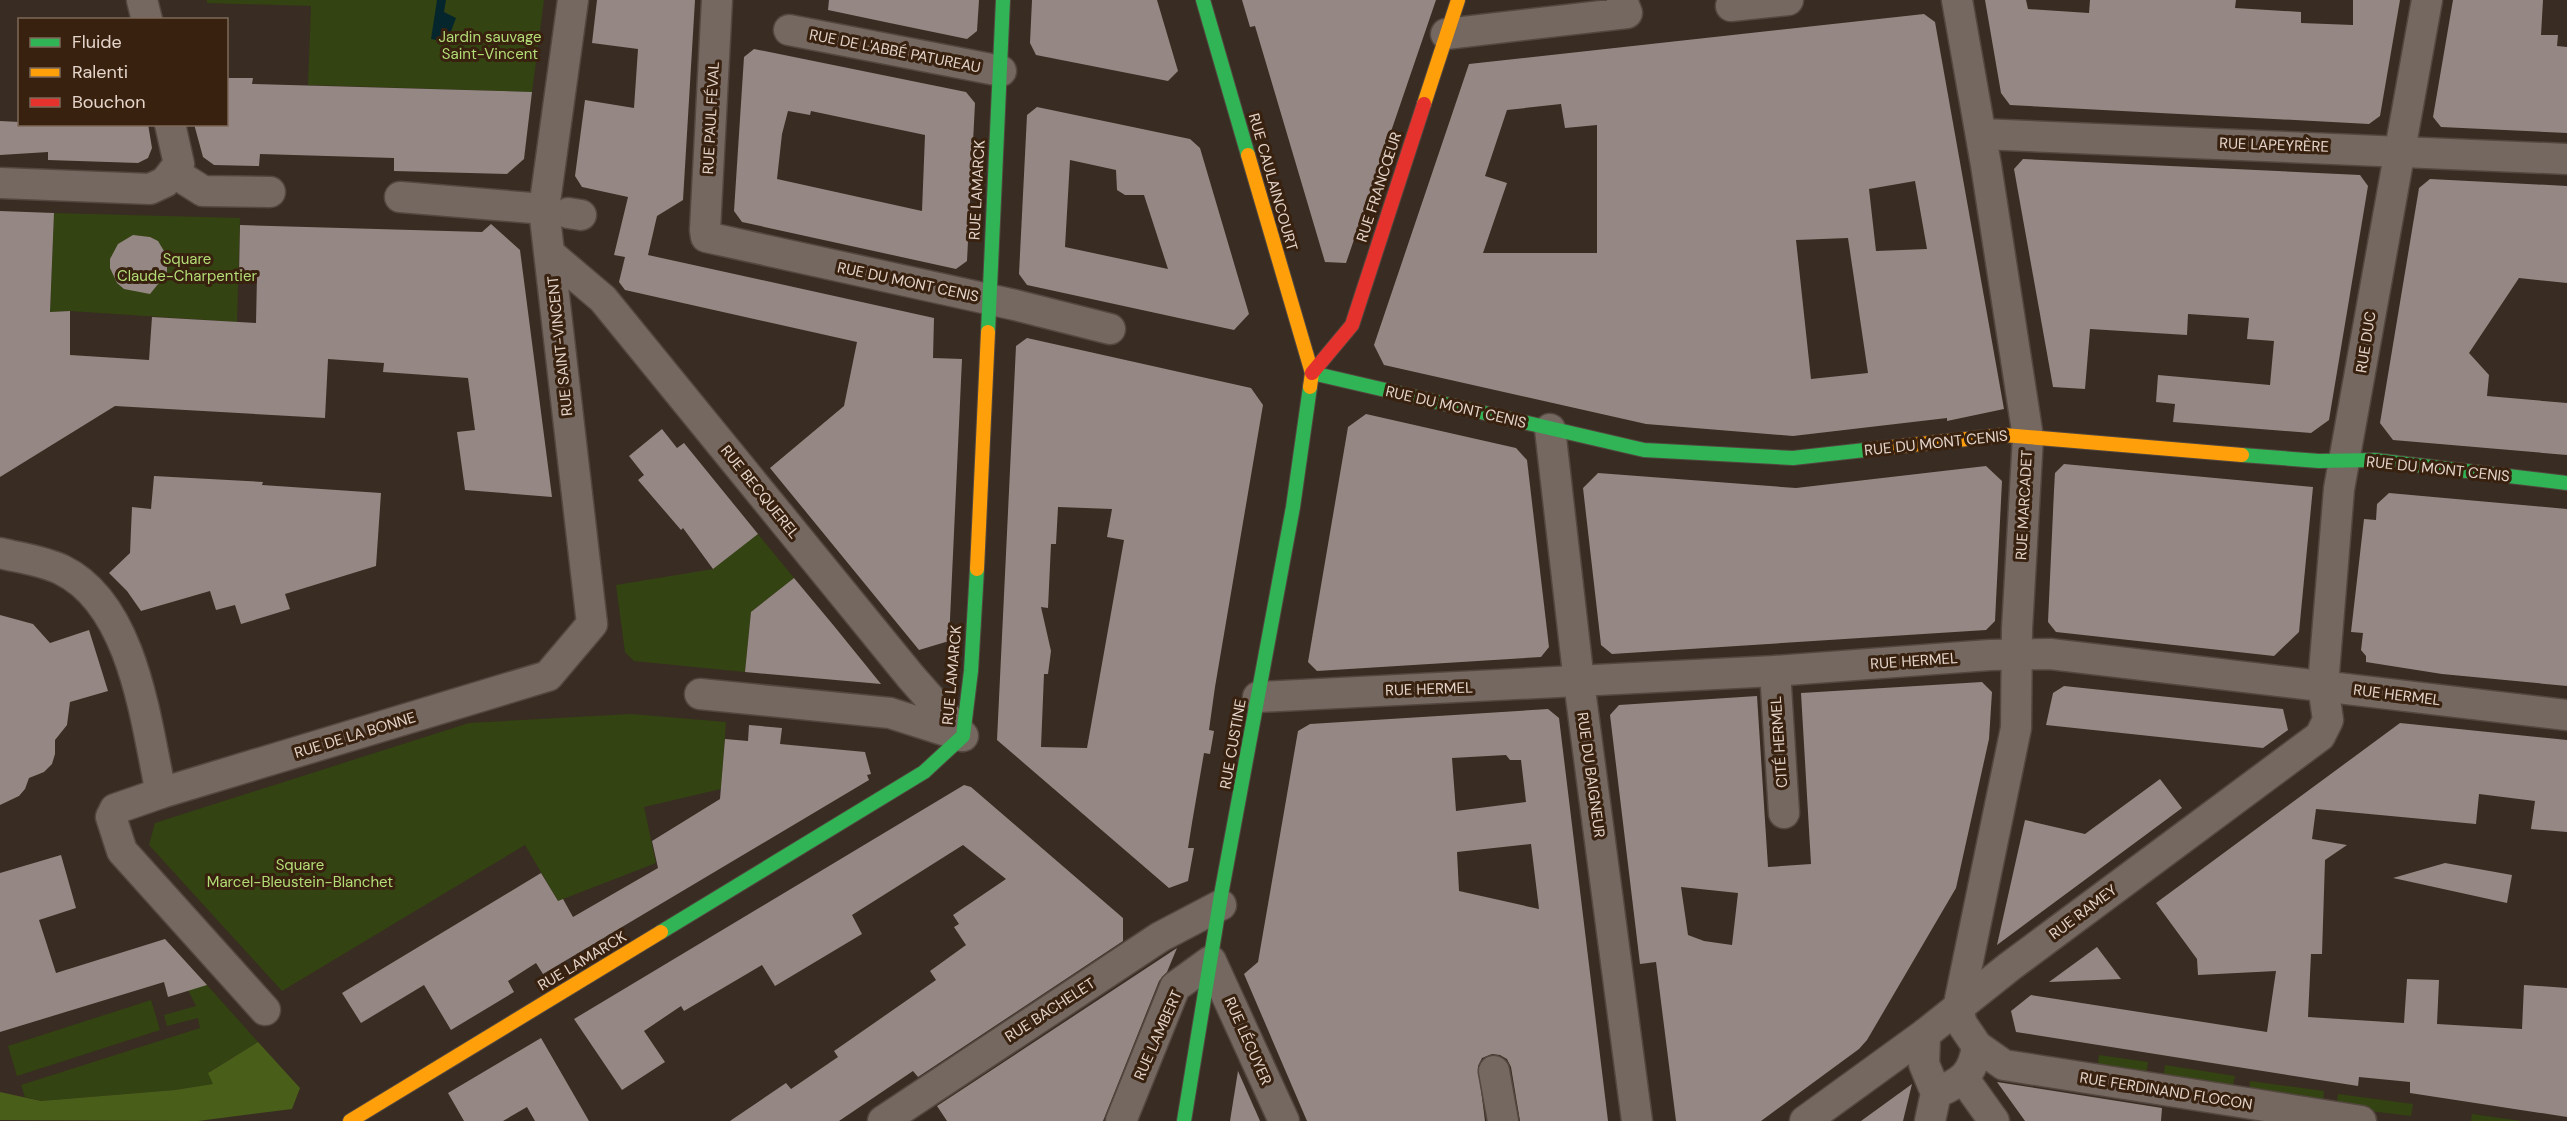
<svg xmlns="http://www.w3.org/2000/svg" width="2567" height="1121" font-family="'DM Sans',sans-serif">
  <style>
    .green { fill: #334311 }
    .forest { fill: #495f19 }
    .water { fill: #05262d }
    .building { fill: #958783; fill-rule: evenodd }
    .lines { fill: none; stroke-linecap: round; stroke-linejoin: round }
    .street-casing { stroke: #53473f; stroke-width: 33 }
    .fast-casing { stroke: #53473f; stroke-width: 16 }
    .slow-casing { stroke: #53473f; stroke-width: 16 }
    .jam-casing { stroke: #53473f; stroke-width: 16 }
    .street { stroke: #746861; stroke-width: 30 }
    .fast { stroke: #30b455; stroke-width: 14 }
    .slow { stroke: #ff9f0a; stroke-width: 14 }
    .jam { stroke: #e5322d; stroke-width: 14 }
    .labels { text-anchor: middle; stroke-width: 6; stroke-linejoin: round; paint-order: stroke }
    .park-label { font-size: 15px; fill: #b3dd76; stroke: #38210f }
    .street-label { font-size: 15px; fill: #e4d4ca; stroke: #38210f }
  </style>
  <rect width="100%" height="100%" fill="#392c23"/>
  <g class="green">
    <polygon points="207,0 544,0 532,92 308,85 311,6 207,3"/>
    <polygon points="54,213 240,218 237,322 70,311 50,312"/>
    <polygon points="758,534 794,578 751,612 745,672 634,661 625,652 616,585 713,569"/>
    <polygon points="631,714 726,722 721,789 644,807 656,863 558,901 525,845 282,991 149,845 155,823 469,723"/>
    <polygon points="207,985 258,1042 209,1072 214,1084 175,1090 41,1101 25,1097 21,1085 200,1028 198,1018 167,1026 164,1015 196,1006 188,990"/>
    <polygon points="151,1000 160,1030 17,1076 8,1046"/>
    <polygon points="2099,1055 2148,1062 2146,1076 2097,1070"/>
    <polygon points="2165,1065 2235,1076 2232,1090 2163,1080"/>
    <polygon points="2250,1081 2324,1091 2323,1103 2249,1093"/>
    <polygon points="2338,1094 2413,1104 2411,1116 2336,1107"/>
    <polygon points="2472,1114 2522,1121 2471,1121"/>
  </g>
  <polygon class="forest" points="258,1042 300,1088 292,1109 198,1121 0,1120 0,1092 41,1101 175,1090 213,1084 208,1073"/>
  <polygon class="water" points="437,0 446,0 444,12 456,18 447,42 431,39"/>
  <g class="building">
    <polygon points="597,0 695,0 683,200 657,216 648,255 934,318 933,358 962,359 949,641 919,650 770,468 844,406 857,342 625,290 619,282 625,257 614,255 628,197 582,187 575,176 585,100 634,108 638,49 592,43"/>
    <polygon points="829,0 979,0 977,31 967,39 885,22 828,10"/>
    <polygon points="1032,0 1157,0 1178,71 1168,81 1036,55 1030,43"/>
    <polygon points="1242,0 1436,0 1346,263 1325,262 1255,26 1250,27"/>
    <polygon points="1985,0 2026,0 2028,9 2089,13 2090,0 2236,0 2235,8 2301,12 2301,23 2353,25 2353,0 2400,0 2380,116 2369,124 2010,105 2001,93"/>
    <polygon points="2453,0 2543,0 2541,35 2558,35 2557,46 2567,47 2567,133 2441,127 2433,117"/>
    <path d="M1924 14 1935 22 2004 409 1947 421V418L1793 436 1646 424 1384 365 1374 345 1469 64ZM1561 104 1565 128 1597 125V253H1483L1507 183 1485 176 1507 110ZM1915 181 1927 249 1876 251 1869 189ZM1848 238 1868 373 1811 379 1796 240Z"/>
    <path d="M754 49 966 92 975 103 967 261 956 269 742 222 734 211 744 57ZM788 111 810 115 811 111 925 135 922 211 777 179 782 134Z"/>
    <polygon points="226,78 253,78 252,84 532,92 524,159 507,174 394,171 394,158 260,154 259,166 214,165 203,157 194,124 226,124"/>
    <path d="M1037 107 1190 139 1200 148 1249 314 1234 330 1027 285 1019 274 1027 115ZM1070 160 1116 170 1117 190 1125 195H1144L1168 269 1065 247Z"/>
    <polygon points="0,121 20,122 20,124 148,124 152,148 148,158 138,163 48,160 48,152 0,155"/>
    <polygon points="2023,159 2360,175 2368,186 2329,420 2311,433 2173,422 2175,404 2156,402 2158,375 2270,385 2274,341 2247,339 2249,318 2188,314 2187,335 2090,329 2085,389 2053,387 2014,169"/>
    <polygon points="2430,179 2567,186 2567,283 2519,278 2469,353 2489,375 2487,396 2567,403 2567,455 2393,440 2380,423 2419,188"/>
    <polygon points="0,211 54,213 50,312 70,311 70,355 149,360 152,317 256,323 257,276 239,275 240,225 482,232 491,224 520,250 552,497 465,490 457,432 475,430 468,378 383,372 384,363 328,359 325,418 115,406 0,477"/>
    <polygon points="133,235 150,237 158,241 167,256 167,273 150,294 124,289 117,283 110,268 110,259 118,244"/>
    <path d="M1027 338 1251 388 1263 405 1215 687 1209 730 1214 731 1210 754 1204 753 1192 823 1188 848H1194L1188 881 1169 888 997 740 1016 346ZM1058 507 1112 509 1107 537 1124 540 1087 748 1041 747 1044 674H1048L1051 651 1041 607 1048 608 1051 544H1056Z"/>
    <polygon points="1366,414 1516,448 1527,460 1549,647 1541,657 1317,671 1308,662 1348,427"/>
    <polygon points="662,429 677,448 684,443 758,534 713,569 683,528 681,530 638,480 644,475 629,456"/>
    <polygon points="2064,464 2313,487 2299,632 2274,656 2056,632 2048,622 2054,490 2055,473"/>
    <polygon points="1986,466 2002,481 1995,621 1986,630 1612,654 1601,645 1583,488 1598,473 1796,488"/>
    <polygon points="154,476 263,482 262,485 381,493 376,566 285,594 290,609 241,624 235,605 216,610 210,591 141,611 127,591 109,573 130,553 132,507 151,509"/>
    <polygon points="2389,493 2567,509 2567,686 2442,674 2366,662 2366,656 2361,650 2363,633 2351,632 2364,519 2376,520 2377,504"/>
    <polygon points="794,578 834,626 881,684 745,672 751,612"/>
    <polygon points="0,615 33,624 50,643 89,630 108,691 70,702 67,725 55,740 55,754 52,764 44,772 29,778 25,789 19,796 0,805"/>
    <path d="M1982 682 1992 692 1989 739 1956 888 1867 1040 1859 1049 1761 1121H1676L1656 962 1640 964 1610 715 1619 705 1757 696 1768 867 1811 864 1801 693ZM1681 887 1738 893 1732 945 1704 941 1688 935Z"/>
    <polygon points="2064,686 2283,709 2288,730 2263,748 2046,725 2053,693"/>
    <path d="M1548 709 1559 718 1608 1121H1520L1511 1067 1507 1059 1500 1055 1492 1054 1482 1058 1478 1066 1485 1121H1307L1244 974 1258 962 1298 731 1310 724ZM1506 755 1510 760H1521L1526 802 1456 811 1452 758ZM1531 844 1539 909 1459 891 1457 852Z"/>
    <polygon points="2400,723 2567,740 2567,832 2531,829 2535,801 2479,794 2476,824 2316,809 2312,839 2347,845 2325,860 2322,954 2311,954 2308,1017 2404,1023 2407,979 2439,980 2437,1024 2522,1029 2524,985 2567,988 2567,1117 2410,1093 2410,1082 2359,1077 2358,1086 2016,1032 2011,1011 2031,995 2267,1032 2276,971 2198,975 2197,959 2156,903"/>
    <polygon points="749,725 782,728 780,744 865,752 871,774 867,775 869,780 543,974 536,963 508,981 514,992 451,1030 424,985 361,1023 342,993 541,873 558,901 563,899 573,917 658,868 652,841 720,799 725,739 748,741"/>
    <polygon points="2160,779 2182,808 1997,945 2025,820 2085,834"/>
    <polygon points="964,785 971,787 1123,918 1123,941 918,1077 913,1071 839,1121 730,1121 786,1083 791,1089 838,1057 834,1051 936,980 930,971 966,945 954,927 959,924 953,915 1006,879 963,845 852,915 862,934 775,986 762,965 684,1011 681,1006 644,1031 665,1062 622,1090 574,1019"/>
    <polygon points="61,855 76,908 39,920 56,973 165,939 207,985 168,997 164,982 0,1032 0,873"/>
    <polygon points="2445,863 2512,875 2507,903 2393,878"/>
    <polygon points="2097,947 2121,979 2049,982"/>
    <polygon points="1177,948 1167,972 1159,981 1103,1121 947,1121 937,1106"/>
    <polygon points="541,1038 589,1121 535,1121 527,1107 503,1121 464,1121 448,1093"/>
    <polygon points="1238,1071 1260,1121 1230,1121"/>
    <polygon points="1997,1082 2162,1108 2161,1121 2025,1121"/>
    <polygon points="1912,1084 1903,1121 1861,1121"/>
  </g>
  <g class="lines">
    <g class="street-casing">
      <g id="street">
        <polyline points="142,0 147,20"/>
        <polyline points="717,0 705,230 706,237 1015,305 1110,329"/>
        <polyline points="1957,0 1986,165 2028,437 2017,629 2016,728 1958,1009 1962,1024 1977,1046 2004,1065 2361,1121"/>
        <polyline points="1731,6 1788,0"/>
        <polyline points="789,30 1001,71"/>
        <polyline points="1446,34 1627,13 1622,0"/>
        <polyline points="1981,134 2567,159"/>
        <polyline points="173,172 203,191 270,192"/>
        <polyline points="0,183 150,189 165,182 179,164 170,124"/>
        <polyline points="400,197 544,209"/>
        <polyline points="568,213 581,215"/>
        <polyline points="550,254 603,299 911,677 963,736"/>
        <polyline points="1550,429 1579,682 1637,1121"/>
        <path d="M0 553C20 558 44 561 62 570 134 605 146 724 161 793"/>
        <polyline points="1775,671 1784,813"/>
        <polyline points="700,694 890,713 962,736"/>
        <polyline points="1258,697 1775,671 1990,655 2050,654 2567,715"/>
        <polyline points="265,1010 122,851 111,817 115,809 161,793 548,676 592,624 544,209 573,0"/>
        <polyline points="1925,1034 1924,1064 1936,1093 1930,1121"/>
        <polyline points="1494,1071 1503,1121"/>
        <polyline points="1964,1079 1994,1121"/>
        <path d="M1936 1093C1962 1082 1973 1075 1977 1046"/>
        <polyline points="883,1121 1160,937 1221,905"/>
        <polyline points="1121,1121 1175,987 1211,961 1284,1121"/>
        <polyline points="1805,1121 1925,1034 2009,967 2320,736 2328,720 2323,685 2339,489 2427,0"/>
      </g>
    </g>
    <g class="fast-casing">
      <g id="fast">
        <polyline points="1203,0 1248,155"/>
        <polyline points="988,332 1003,0"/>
        <polyline points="1312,373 1644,450 1793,458 1874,449"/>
        <polyline points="2242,455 2319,461 2374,460 2567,483"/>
        <polyline points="661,932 924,772 963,736 971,671 977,569"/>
        <polyline points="1184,1121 1221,895 1293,507 1310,387"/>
      </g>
    </g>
    <g class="slow-casing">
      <g id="slow">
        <polyline points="1424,104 1458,0"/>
        <polyline points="1248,155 1312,373 1310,387"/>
        <polyline points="1874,449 2004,435 2242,455"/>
        <polyline points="977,569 988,332"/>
        <polyline points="350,1121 661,932"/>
      </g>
    </g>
    <g class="jam-casing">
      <polyline id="jam" points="1312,373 1352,325 1424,104"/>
    </g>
    <use href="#street" class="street"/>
    <use href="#fast" class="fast"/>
    <use href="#slow" class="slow"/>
    <use href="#jam" class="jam"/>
  </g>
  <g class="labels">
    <g class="park-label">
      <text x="490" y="42">Jardin sauvage<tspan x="490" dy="17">Saint-Vincent</tspan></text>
      <text x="187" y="264">Square<tspan x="187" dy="17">Claude-Charpentier</tspan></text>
      <text x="300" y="870">Square<tspan x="300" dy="17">Marcel-Bleustein-Blanchet</tspan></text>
    </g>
    <g class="street-label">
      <text transform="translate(895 51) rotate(11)" y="5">RUE DE L'ABBÉ PATUREAU</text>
      <text transform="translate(711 118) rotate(-87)" y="5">RUE PAUL FÉVAL</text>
      <text transform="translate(2274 145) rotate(2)" y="5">RUE LAPEYRÈRE</text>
      <text transform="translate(1273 182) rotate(74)" y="5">RUE CAULAINCOURT</text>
      <text transform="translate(1379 187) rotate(-72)" y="5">RUE FRANCŒUR</text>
      <text transform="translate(977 190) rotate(-87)" y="5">RUE LAMARCK</text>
      <text transform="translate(908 282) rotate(12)" y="5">RUE DU MONT CENIS</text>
      <text transform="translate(2366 342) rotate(-81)" y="5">RUE DUC</text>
      <text transform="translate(560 346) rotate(-96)" y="5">RUE SAINT-VINCENT</text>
      <text transform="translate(1456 407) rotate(13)" y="5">RUE DU MONT CENIS</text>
      <text transform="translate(1936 443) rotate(-6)" y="5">RUE DU MONT CENIS</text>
      <text transform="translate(2438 469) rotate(6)" y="5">RUE DU MONT CENIS</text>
      <text transform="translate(760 492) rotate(51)" y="5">RUE BECQUEREL</text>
      <text transform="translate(2024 505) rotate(-87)" y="5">RUE MARCADET</text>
      <text transform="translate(1914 661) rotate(-4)" y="5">RUE HERMEL</text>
      <text transform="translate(952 675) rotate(-85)" y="5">RUE LAMARCK</text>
      <text transform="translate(1429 689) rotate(-2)" y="5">RUE HERMEL</text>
      <text transform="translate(2397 695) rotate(7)" y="5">RUE HERMEL</text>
      <text transform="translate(355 735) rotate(-17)" y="5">RUE DE LA BONNE</text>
      <text transform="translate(1779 742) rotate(-94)" y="5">CITÉ HERMEL</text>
      <text transform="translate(1233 744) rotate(-80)" y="5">RUE CUSTINE</text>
      <text transform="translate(1591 775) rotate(82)" y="5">RUE DU BAIGNEUR</text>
      <text transform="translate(2083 912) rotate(-37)" y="5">RUE RAMEY</text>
      <text transform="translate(582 961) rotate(-31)" y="5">RUE LAMARCK</text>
      <text transform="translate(1050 1010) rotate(-33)" y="5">RUE BACHELET</text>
      <text transform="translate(1158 1035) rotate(-66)" y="5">RUE LAMBERT</text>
      <text transform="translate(1248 1041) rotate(66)" y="5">RUE LÉCUYER</text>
      <text transform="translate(2166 1091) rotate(9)" y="5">RUE FERDINAND FLOCON</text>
    </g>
  </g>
  <rect x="18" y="18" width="210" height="108" fill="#38210f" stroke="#7d695a" stroke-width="1.5"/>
  <rect x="30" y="38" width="30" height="9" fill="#30b455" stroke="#7d695a" stroke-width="1.5"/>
  <text x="72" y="48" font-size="18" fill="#e4d4ca">Fluide</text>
  <rect x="30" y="68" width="30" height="9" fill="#ff9f0a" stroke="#7d695a" stroke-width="1.5"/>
  <text x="72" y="78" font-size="18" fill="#e4d4ca">Ralenti</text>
  <rect x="30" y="98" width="30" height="9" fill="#e5322d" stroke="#7d695a" stroke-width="1.5"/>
  <text x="72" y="108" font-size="18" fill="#e4d4ca">Bouchon</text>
</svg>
